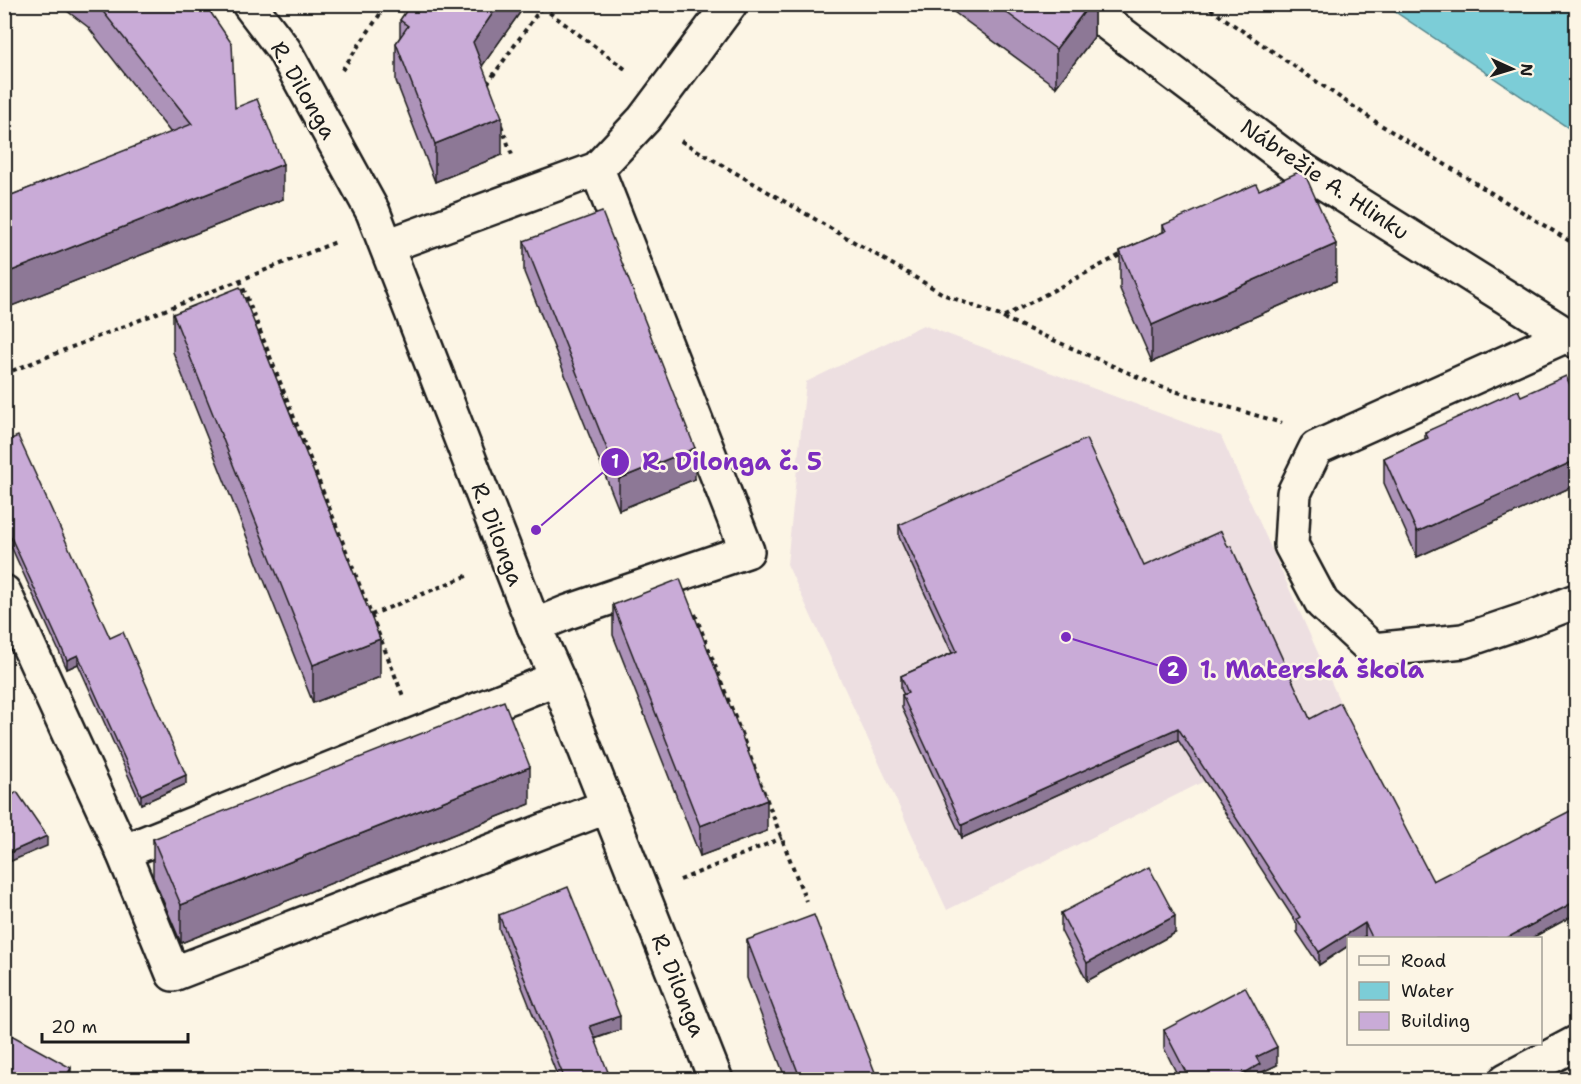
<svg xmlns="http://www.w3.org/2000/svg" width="1581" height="1084" font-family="'Shantell Sans',sans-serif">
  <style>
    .built { fill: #eddfe1 }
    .water { fill: #7ccdd7; stroke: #56868c; stroke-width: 1.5 }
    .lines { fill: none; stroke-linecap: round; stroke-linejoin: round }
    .minor-casing { stroke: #1c1c1c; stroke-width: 38 }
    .path { stroke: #1c1c1c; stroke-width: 4; stroke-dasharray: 4.5 4.5; stroke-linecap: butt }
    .minor { stroke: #fcf5e5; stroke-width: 33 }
    .wall { fill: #ad93b9; stroke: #1c1c1c; stroke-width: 1.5 }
    .shaded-wall { fill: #8d7896; stroke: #1c1c1c; stroke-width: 1.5 }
    .building { fill: #c9abd7; stroke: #1c1c1c; stroke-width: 1.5 }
    .labels { text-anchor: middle; stroke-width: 5; stroke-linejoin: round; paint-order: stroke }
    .street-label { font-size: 22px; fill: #1c1c1c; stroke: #fcf5e5 }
    .leader { fill: none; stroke: #7b2cbf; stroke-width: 2 }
    .callout-dot { fill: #7b2cbf; stroke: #fcf5e5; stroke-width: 2 }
    .mark-label { font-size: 18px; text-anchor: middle; font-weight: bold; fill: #fff }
    .callout-label { font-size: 24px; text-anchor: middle; font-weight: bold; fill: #7b2cbf; stroke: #fcf5e5; stroke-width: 5; stroke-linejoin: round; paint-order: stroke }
  </style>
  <rect width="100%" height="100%" fill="#fcf5e5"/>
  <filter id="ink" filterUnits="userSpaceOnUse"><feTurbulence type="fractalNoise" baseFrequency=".0167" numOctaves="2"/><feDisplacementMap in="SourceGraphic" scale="12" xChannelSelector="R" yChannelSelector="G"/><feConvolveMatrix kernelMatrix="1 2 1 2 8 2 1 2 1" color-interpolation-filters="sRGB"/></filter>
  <g filter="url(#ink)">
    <polygon class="built" points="923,325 1221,436 1344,711 947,910 787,564 806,382"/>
    <polygon class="water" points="1385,5 1576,5 1576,133"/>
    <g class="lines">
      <g class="minor-casing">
        <g id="minor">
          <polyline points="249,4 284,50 373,212 534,626 557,678 716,1080"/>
          <polyline points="1082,4 1294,164 1576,341"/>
          <polyline points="387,246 597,169 644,119 730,4"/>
          <polyline points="1567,335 1316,448 1294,493 1291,545 1322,603 1373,650 1463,641 1537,616 1576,601"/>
          <polyline points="4,592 123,852 557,678"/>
          <polyline points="534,626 568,612 747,551 597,169"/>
          <polyline points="123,852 173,974 608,806"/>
          <polyline points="1506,1080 1576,1043"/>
        </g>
      </g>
      <g class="path">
        <polyline points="1203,4 1376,122 1576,245"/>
        <polyline points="542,7 628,71"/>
        <polyline points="342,70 387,4"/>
        <polyline points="487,84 544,4"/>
        <polyline points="501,125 512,155"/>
        <polyline points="681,141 945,295 1003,317 1122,254"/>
        <polyline points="240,280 403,696"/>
        <polyline points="1003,318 1161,387 1282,423"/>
        <polyline points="4,374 336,242"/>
        <polyline points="695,614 806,901"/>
        <polyline points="371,615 469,575"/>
        <polyline points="680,880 782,838"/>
      </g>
      <use href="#minor" class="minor"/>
    </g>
    <g class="wall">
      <polygon points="58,4 205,4 235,108 283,199 4,309 4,198 171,133 88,27"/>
      <polygon points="411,4 526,4 482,66 502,155 435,182 396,81 396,43 400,37 400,20"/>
      <polygon points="943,4 1094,4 1094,37 1056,87"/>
      <polygon points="1259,190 1336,281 1152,362 1120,289 1120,251 1163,232 1163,225"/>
      <polygon points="524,241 695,479 619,510 524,272"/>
      <polygon points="173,314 380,677 313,703 173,352"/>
      <polygon points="1521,396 1576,398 1576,485 1417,557 1384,483 1384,458 1425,439 1425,432"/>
      <polygon points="4,442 110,638 186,784 141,804 78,664 67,669 4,531"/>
      <polygon points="899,525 1144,566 1228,547 1310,719 1433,881 1576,914 1530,939 1366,939 1365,936 1360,939 1348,939 1348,946 1319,965 1297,932 1297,924 1178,740 962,838 902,708 902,695 904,695 901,689 901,676 952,653 899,537"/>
      <polygon points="613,605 767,831 700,856 613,635"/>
      <polygon points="530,804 181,943 153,877 153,839"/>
      <polygon points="1061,913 1175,933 1087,981 1061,931"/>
      <polygon points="499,915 620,1030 595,1039 608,1080 559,1080 499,929"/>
      <polygon points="747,940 878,1080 786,1080 747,978"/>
      <polygon points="1164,1030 1277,1065 1260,1073 1260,1080 1180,1080 1164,1048"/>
    </g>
    <g class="shaded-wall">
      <polygon points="499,4 526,4 473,79 473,42"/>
      <polygon points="1090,4 1094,4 1094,37 1056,87 1056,49"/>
      <polygon points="502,117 502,155 435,182 435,144"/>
      <polygon points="283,164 283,199 4,309 4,274"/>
      <polygon points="1336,244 1336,281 1152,362 1152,325"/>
      <polygon points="695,448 695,479 619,510 619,479"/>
      <polygon points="1576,460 1576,485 1417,557 1417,532"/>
      <polygon points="380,639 380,677 313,703 313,665"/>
      <polygon points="78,655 78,664 67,669 67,660"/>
      <polygon points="1178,728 1178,740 962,838 962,825"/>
      <polygon points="530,767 530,804 181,943 181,905"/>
      <polygon points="186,775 186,784 141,804 141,795"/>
      <polygon points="767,800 767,831 700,856 700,826"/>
      <polygon points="47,836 47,846 4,864 4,855"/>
      <polygon points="1576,901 1576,914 1530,939 1505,939"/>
      <polygon points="1175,916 1175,933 1087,981 1087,963"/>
      <polygon points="1365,923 1365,936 1360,939 1348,939 1348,946 1319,965 1319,952"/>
      <polygon points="620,1016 620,1030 590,1040 590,1026"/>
      <polygon points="1277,1047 1277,1065 1260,1073 1260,1080 1237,1080 1238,1077 1256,1057"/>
      <polygon points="71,1068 71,1080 64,1080"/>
      <polygon points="608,1072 608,1080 590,1080"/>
    </g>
    <g class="building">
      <polygon points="97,4 205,4 232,44 235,108 257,99 283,164 4,274 4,198 192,124"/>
      <polygon points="411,4 499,4 473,42 502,117 435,144 396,43 408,26 400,20"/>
      <polygon points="995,4 1090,4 1056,49"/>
      <polygon points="1303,170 1336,244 1152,325 1120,251 1166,231 1163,225 1256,184 1259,190"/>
      <polygon points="602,212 695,448 619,479 524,241"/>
      <polygon points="240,287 380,639 313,665 173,314"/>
      <polygon points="1566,376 1576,398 1576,460 1417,532 1384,458 1428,438 1425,432 1518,390 1521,396"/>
      <polygon points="18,436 110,638 123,632 186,775 141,795 78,655 67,660 4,522 4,442"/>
      <polygon points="1086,439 1144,566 1221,531 1228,547 1231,546 1310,719 1340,703 1433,881 1576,808 1576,901 1505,939 1373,939 1365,923 1319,952 1297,919 1300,917 1178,728 962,825 902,695 908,693 901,676 957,651 899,525"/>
      <polygon points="680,579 767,800 700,826 613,605"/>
      <polygon points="504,701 530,767 181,905 153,839"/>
      <polygon points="17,792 47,836 4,855 4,801"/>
      <polygon points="1149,867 1175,916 1087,963 1061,913"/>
      <polygon points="568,887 620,1016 590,1026 608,1072 590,1080 565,1080 499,915"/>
      <polygon points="814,915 878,1080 801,1080 747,940"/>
      <polygon points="1245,987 1277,1047 1256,1057 1260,1064 1238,1077 1238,1079 1237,1080 1190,1080 1164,1030"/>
      <polygon points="4,1031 71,1068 64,1080 4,1080"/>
    </g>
  </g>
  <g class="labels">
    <g class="street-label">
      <text transform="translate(304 90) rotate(60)" y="8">R. Dilonga</text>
      <text transform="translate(1325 179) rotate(34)" y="8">Nábrežie A. Hlinku</text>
      <text transform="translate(498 534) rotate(69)" y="8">R. Dilonga</text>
      <text transform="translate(679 985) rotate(68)" y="8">R. Dilonga</text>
    </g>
  </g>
  <path class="leader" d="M536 530L615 462M1066 637L1173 670"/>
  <g class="callout-dot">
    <circle cx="536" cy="530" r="6"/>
    <circle cx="1066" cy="637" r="6"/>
    <circle cx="615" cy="462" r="15"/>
    <circle cx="1173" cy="670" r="15"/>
  </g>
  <g class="mark-label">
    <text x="615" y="468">1</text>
    <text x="1173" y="676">2</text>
  </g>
  <g class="callout-label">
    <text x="732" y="470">R. Dilonga č. 5</text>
    <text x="1312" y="678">1. Materská škola</text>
  </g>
  <rect width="1581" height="1084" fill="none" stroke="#fcf5e5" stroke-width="24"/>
  <rect x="12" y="12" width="1557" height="1060" fill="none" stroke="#1c1c1c" stroke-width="2" filter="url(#ink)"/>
  <rect x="1347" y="937" width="195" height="108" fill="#fcf5e5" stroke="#a29e95" stroke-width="1.5"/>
  <rect x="1359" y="956" width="30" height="9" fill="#fcf5e5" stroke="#a29e95" stroke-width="1.5"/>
  <text x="1401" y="967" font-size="18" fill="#1c1c1c">Road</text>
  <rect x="1359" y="982" width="30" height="18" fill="#7ccdd7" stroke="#a29e95" stroke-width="1.5"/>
  <text x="1401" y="997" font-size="18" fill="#1c1c1c">Water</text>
  <rect x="1359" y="1012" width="30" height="18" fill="#c9abd7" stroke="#a29e95" stroke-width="1.5"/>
  <text x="1401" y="1027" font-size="18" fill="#1c1c1c">Building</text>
  <g transform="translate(1512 69) rotate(94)" stroke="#fcf5e5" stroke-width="4.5" paint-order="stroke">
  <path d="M0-4.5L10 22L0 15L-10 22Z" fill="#1c1c1c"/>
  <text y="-9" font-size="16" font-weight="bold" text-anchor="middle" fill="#1c1c1c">N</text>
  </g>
  <path d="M42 1033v9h146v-9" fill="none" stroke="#1c1c1c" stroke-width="3"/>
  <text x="51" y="1033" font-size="18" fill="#1c1c1c" stroke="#fcf5e5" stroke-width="4.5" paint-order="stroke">20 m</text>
</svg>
